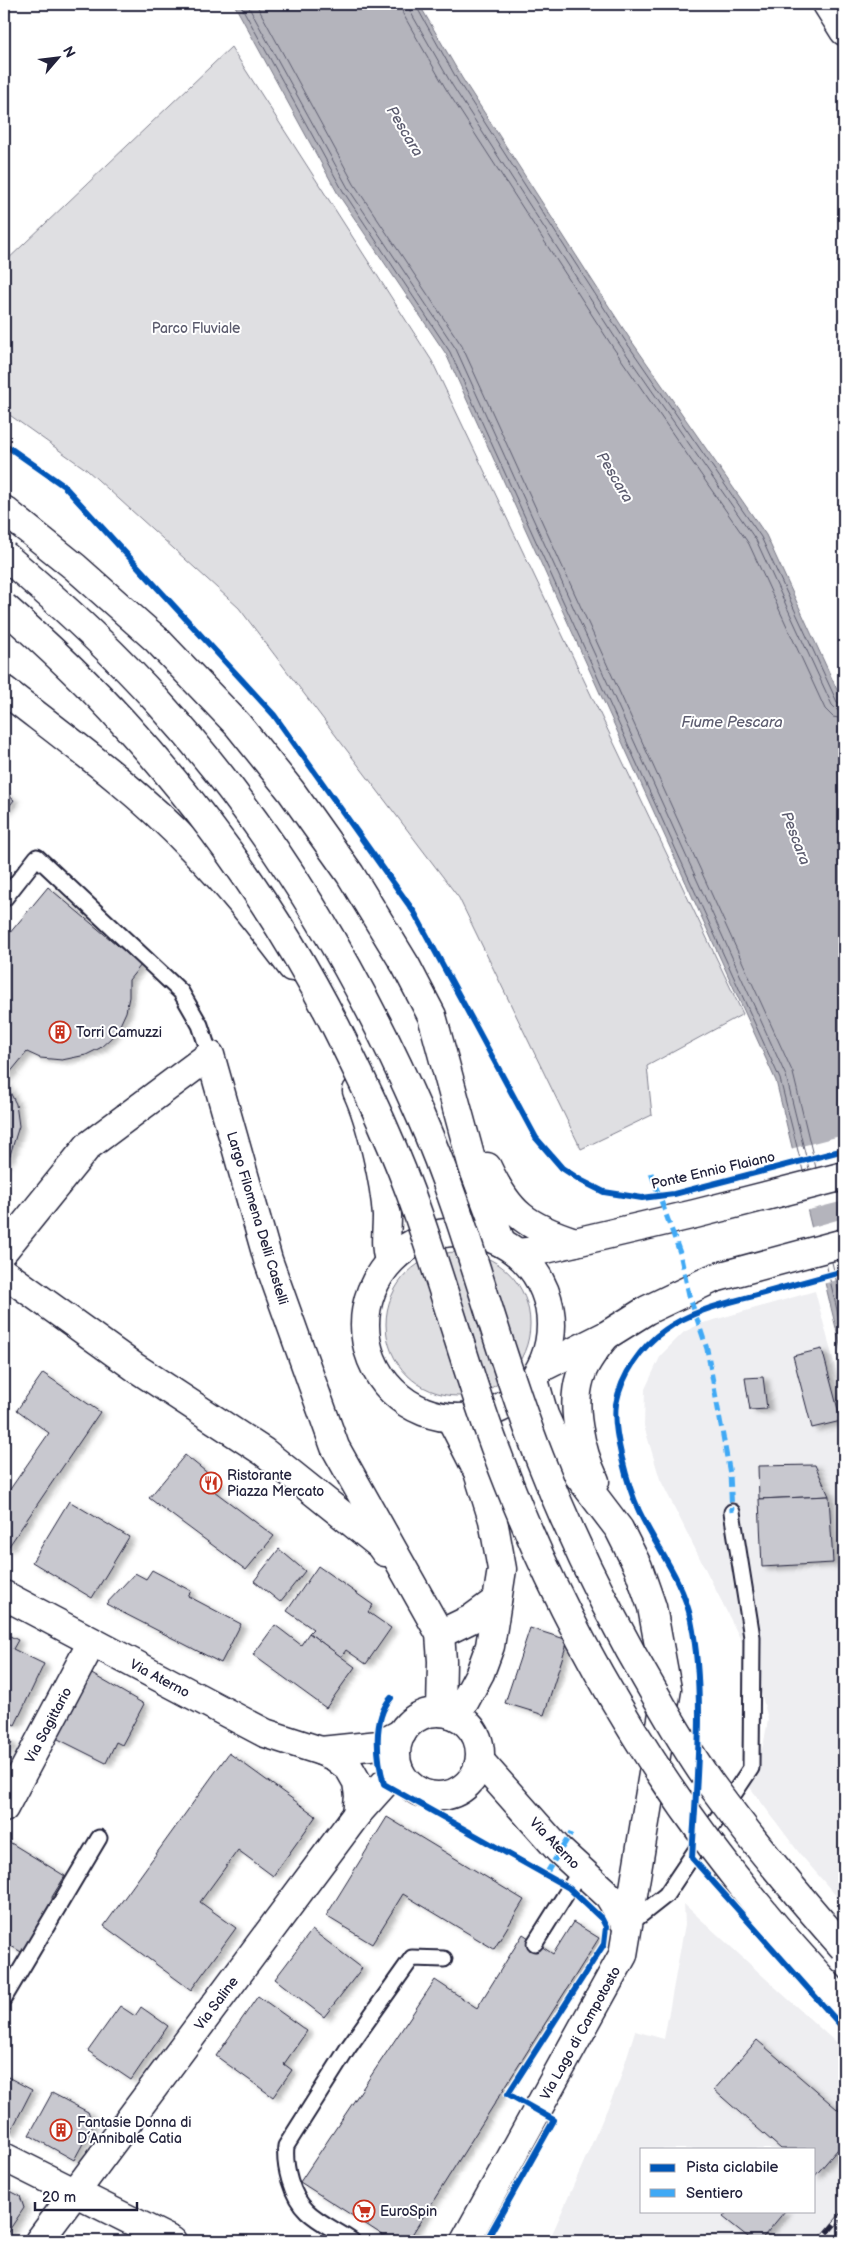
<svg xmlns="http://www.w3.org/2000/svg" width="848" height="2245" font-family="'Balsamiq Sans',sans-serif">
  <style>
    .built { fill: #eeeef1; fill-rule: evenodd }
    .green { fill: #dfdfe2; stroke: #80808e }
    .water { fill: #b4b4bc; stroke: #7a7a88 }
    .pier { fill: #fff }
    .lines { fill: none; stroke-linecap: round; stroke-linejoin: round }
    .shore { stroke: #5c5c6f; stroke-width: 1 }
    .building { fill: #c8c8cf; stroke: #22223b; filter: url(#shadow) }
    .lane-casing { stroke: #22223b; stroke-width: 19 }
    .street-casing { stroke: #22223b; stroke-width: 31 }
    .secondary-casing { stroke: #22223b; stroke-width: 31 }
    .highway-casing { stroke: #22223b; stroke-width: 31 }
    .lane { stroke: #fff; stroke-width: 15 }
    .street { stroke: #fff; stroke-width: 28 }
    .secondary { stroke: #fff; stroke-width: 28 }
    .highway { stroke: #fff; stroke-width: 28 }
    .rail-casing { stroke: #22223b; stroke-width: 5.5 }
    .rail { stroke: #fff; stroke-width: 4; stroke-dasharray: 11; stroke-linecap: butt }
    .highway-bridge-casing { stroke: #22223b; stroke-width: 31; stroke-linecap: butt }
    .highway-bridge { stroke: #fff; stroke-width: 28 }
    .quiet { stroke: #3fa9f5; stroke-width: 5; stroke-dasharray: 10 5; stroke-linecap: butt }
    .cycleway-casing { stroke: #fff; stroke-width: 9 }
    .cycleway { stroke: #0057b8; stroke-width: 6 }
    .labels { text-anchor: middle; stroke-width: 4; stroke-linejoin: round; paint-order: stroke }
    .park-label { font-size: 14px; fill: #5b5b6d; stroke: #fff }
    .poi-label { font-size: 14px; fill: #22223b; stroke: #fff; text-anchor: start }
    .street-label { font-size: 14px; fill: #22223b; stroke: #fff }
    .water-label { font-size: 15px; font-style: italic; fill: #5c5c6f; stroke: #fff }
  </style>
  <defs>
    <filter id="shadow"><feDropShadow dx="5.5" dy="3" stdDeviation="2.5" flood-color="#0004"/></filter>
  </defs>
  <rect width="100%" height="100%" fill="#fff"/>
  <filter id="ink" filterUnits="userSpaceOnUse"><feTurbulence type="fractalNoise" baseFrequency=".02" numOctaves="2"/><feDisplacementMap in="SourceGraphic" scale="10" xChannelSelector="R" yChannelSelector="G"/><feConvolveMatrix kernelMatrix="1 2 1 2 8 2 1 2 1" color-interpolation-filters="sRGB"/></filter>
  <g filter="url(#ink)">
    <g class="built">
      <polygon points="815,1291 844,1400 844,1905 800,1854 749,1786 764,1742 768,1719 754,1666 660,1479 644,1426 645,1389 661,1355 684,1332 700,1324"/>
      <path d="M684 1904 844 2050V2241H549L619 2082 635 2031 664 2039 685 1924ZM642 2149H814V2211H642Z"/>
    </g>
    <g class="green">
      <polygon points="231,47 432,361 743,1014 647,1066 652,1115 581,1149 459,898 239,608 87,470 4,411 4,263"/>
      <circle cx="458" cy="1324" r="72"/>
    </g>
    <polygon class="water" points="234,4 419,4 462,78 628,336 766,535 844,705 844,1361 776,1081 446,354 338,194"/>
    <g class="pier">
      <polygon points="844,1135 844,1201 805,1211 790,1149"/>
      <polygon points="844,1218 844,1278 823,1284 809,1228"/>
    </g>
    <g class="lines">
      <g class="shore">
        <polyline points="240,4 343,191 450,352 780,1079 803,1171"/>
        <polyline points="247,4 348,188 456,349 786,1076 809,1169"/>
        <polyline points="256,4 354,184 462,346 793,1073 816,1168"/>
        <polyline points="401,4 403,14 446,89 612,346 749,544 825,709 833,717 844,719"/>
        <polyline points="409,4 410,11 452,85 618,342 756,540 832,705 837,710 844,712"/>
        <polyline points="415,4 458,81 624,339 761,537 837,702 844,706"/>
        <polyline points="832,1262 844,1314"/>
        <polyline points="826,1263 844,1340"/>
      </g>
    </g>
    <g class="building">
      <polygon points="4,792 14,800 4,813"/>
      <polygon points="48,887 141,965 129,980 129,997 126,1012 120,1025 111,1038 100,1048 86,1055 62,1060 40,1058 27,1052 4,1080 16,1104 19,1126 10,1155 4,1164 4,940"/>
      <polygon points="822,1349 841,1421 812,1428 793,1356"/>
      <polygon points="43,1373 100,1412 7,1549 4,1547 4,1498 49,1433 17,1410"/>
      <polygon points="763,1377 767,1409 750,1410 745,1378"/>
      <polygon points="185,1455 220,1483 214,1491 274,1536 246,1570 149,1498"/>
      <polygon points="815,1465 829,1496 759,1499 758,1466"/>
      <polygon points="829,1496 833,1563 762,1567 759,1499"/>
      <polygon points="69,1501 129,1537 92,1598 32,1562"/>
      <polygon points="279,1549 305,1571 280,1602 254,1581"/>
      <polygon points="318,1566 373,1605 368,1612 391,1628 366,1664 346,1650 341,1657 309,1633 313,1629 287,1611"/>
      <polygon points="152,1570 191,1591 188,1596 241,1624 221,1663 106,1604 135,1573 146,1579"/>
      <polygon points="275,1625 301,1645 309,1633 355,1667 326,1708 253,1655"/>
      <polygon points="530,1628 568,1640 544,1715 505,1703"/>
      <polygon points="4,1633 18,1640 13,1649 44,1664 15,1725 4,1720"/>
      <polygon points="90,1673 144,1704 122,1745 116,1742 106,1763 54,1737"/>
      <polygon points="4,1739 12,1743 4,1758"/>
      <polygon points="229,1753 316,1816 273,1876 238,1850 200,1902 236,1928 191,1990 104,1926"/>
      <polygon points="387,1817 524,1900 494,1949 403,1894 372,1944 326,1916"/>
      <polygon points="6,1840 65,1876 52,1897 53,1905 23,1953 4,1942 4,1843"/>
      <polygon points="573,1922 599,1938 408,2241 392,2241 300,2182 435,1980 477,2008 523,1934 553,1954"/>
      <polygon points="312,1930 362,1968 324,2017 275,1979"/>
      <polygon points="258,1996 307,2031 284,2064 292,2070 273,2097 216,2056"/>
      <polygon points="120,2006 135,2016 141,2007 168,2026 131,2080 88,2051"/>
      <polygon points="757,2040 844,2115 844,2142 814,2177 814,2149 781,2149 714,2090"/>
      <polygon points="4,2075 32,2090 10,2133 4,2130"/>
      <polygon points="52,2093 88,2112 93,2125 74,2160 29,2135"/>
      <polygon points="4,2188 20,2196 24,2208 4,2238"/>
      <polygon points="728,2211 785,2211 760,2241 753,2241 723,2217"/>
    </g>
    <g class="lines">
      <g class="lane-casing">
        <g id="lane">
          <polyline points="4,899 37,857 181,992 200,1025 210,1055"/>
          <polyline points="628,1925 666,1895 751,1768 752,1637 732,1512"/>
          <polyline points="535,1943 581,1870"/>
          <polyline points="4,1998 99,1838"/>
          <path d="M352 2241C338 2231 319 2223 307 2211 291 2196 284 2166 286 2146L348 2048 412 1958 444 1959"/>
        </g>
      </g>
      <g class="street-casing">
        <g id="street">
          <polyline points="827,4 844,31"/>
          <polyline points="4,1250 88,1146 210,1055 268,1260 335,1447 440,1634 442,1661 441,1712"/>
          <polyline points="4,1273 136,1368 264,1452 380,1545 385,1552"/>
          <polyline points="440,1634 471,1619 497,1600"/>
          <polyline points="4,1808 92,1642"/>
          <polyline points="4,2157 172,2241"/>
        </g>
      </g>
      <g class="secondary-casing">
        <g id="secondary">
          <circle cx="458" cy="1325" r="93"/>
          <polyline points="517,1253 537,1251 695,1214 844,1176"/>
          <polyline points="541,1368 607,1335 647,1310 714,1278 844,1243"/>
          <polyline points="451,1419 478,1472 493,1520 502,1569 490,1646 480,1673 465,1701 451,1714"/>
          <path d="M595 1481C581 1452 569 1403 582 1372 587 1359 596 1348 605 1337"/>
          <polyline points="4,1595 265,1733 321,1751 335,1757 349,1768 357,1782 359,1796 357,1814"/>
          <circle cx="438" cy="1754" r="42"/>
          <polyline points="321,1751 379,1745 402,1733"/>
          <polyline points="480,1761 559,1850 609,1896 627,1926"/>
          <polyline points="39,2241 357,1814 384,1784 399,1771"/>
          <polyline points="465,2241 623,1955 667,1689 652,1607 638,1567 619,1529 578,1475 553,1435 544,1415 534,1380"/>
        </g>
      </g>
      <g class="highway-casing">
        <g id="highway">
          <polyline points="4,510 75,567 157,640 238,725 291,791 350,874 406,966 432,1016 473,1167 501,1242"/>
          <path d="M4 690C68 740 135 788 191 847 228 884 260 925 292 967"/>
          <path d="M357 1091C371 1121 385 1182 387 1216 387 1234 384 1242 389 1261"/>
          <path d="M487 1167C509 1214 526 1226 575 1242"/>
        </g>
      </g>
      <use href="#lane" class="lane"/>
      <use href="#street" class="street"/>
      <use href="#secondary" class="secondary"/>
      <use href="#highway" class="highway"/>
      <g class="rail-casing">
        <polyline id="rail" points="820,2241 844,2213"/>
      </g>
      <use href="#rail" class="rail"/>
      <g class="highway-bridge-casing">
        <g id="highway-bridge">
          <path d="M4 555C59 602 112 650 160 704 269 824 355 966 420 1115 469 1226 495 1346 540 1459 572 1541 611 1620 656 1696 674 1727 692 1759 713 1787 754 1843 798 1896 844 1948"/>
          <path d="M4 607C45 643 86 681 123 722 206 813 280 917 336 1027 367 1089 397 1152 419 1217 450 1306 474 1397 509 1484 587 1681 699 1850 844 2003"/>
        </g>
      </g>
      <use href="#highway-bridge" class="highway-bridge"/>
      <g class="quiet">
        <polyline points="651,1173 680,1253 689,1295 707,1349 730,1474 732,1512"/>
        <polyline points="546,1874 571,1833"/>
      </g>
      <g class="cycleway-casing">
        <g id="cycleway">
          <polyline points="4,444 64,486 274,715 414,912 536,1138 562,1168 582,1181 604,1192 642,1198 674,1194 844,1150"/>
          <path d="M844 1271C814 1279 783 1288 753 1296 723 1304 691 1311 665 1330 641 1346 621 1376 616 1404 612 1429 628 1488 639 1511 656 1547 683 1580 691 1620 706 1693 696 1784 692 1858L844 2029"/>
          <path d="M391 1698C372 1719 377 1759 384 1784L569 1888 602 1919 606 1927 604 1944 508 2094 554 2120 486 2241"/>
        </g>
      </g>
      <use href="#cycleway" class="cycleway"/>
    </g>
  </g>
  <defs>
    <g id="building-ring" transform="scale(1.125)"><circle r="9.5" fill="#fff" stroke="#c8321e" stroke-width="1.5"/><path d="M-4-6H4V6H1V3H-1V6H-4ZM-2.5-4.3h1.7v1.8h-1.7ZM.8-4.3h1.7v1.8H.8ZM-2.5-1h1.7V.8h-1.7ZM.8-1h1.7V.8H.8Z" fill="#c8321e"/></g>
    <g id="restaurant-ring" transform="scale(1.125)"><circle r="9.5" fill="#fff" stroke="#c8321e" stroke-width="1.5"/><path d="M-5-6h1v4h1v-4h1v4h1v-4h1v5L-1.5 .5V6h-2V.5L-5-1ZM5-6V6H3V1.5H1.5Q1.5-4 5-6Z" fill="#c8321e"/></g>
    <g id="supermarket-ring" transform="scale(1.125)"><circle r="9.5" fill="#fff" stroke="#c8321e" stroke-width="1.5"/><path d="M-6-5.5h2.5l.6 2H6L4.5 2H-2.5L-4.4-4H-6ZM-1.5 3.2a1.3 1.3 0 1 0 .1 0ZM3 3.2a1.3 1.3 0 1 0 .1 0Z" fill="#c8321e"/></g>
  </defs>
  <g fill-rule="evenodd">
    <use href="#building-ring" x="60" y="1032"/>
    <use href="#restaurant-ring" x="211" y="1483"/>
    <use href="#building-ring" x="61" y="2130"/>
    <use href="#supermarket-ring" x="364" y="2211"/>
  </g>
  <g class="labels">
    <g class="park-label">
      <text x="196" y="333">Parco Fluviale</text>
    </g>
    <g class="poi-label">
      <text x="76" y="1037">Torri Camuzzi</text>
      <text x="227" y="1480">Ristorante<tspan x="227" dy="16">Piazza Mercato</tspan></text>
      <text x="77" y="2127">Fantasie Donna di<tspan x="77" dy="16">D´Annibale Catia</tspan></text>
      <text x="380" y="2216">EuroSpin</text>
    </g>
    <g class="street-label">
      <text transform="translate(713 1170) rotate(-13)" y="5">Ponte Ennio Flaiano</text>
      <text transform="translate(258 1218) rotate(73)" y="5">Largo Filomena Delli Castelli</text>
      <text transform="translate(160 1678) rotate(28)" y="5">Via Aterno</text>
      <text transform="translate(48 1725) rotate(-62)" y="5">Via Sagittario</text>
      <text transform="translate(555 1843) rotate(46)" y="5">Via Aterno</text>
      <text transform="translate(216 2003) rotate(-53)" y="5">Via Saline</text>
      <text transform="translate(580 2033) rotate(-61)" y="5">Via Lago di Campotosto</text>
    </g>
    <g class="water-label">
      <text transform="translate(405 131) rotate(59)" y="5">Pescara</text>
      <text transform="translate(615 477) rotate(59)" y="5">Pescara</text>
      <text x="732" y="727">Fiume Pescara</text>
      <text transform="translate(796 838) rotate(69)" y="5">Pescara</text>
    </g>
  </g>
  <rect width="848" height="2245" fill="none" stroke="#fff" stroke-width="20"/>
  <rect x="10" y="10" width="828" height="2225" fill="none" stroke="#22223b" stroke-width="2" filter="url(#ink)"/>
  <rect x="640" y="2148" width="175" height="65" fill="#ffffff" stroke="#a7a7b1"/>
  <rect x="650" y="2164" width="25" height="8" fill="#0057b8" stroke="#a7a7b1"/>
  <text x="686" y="2172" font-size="15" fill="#22223b">Pista ciclabile</text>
  <rect x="650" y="2189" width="25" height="8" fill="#3fa9f5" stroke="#a7a7b1"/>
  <text x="686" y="2198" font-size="15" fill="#22223b">Sentiero</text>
  <g transform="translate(58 58) rotate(62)" stroke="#ffffff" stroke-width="4" paint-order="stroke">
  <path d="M0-4L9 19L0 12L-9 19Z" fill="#22223b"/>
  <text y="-8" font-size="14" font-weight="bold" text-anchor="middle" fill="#22223b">N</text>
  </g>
  <path d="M35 2202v8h102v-8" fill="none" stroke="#22223b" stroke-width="2.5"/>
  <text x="42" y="2202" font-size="15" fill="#22223b" stroke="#ffffff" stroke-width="4" paint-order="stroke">20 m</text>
</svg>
